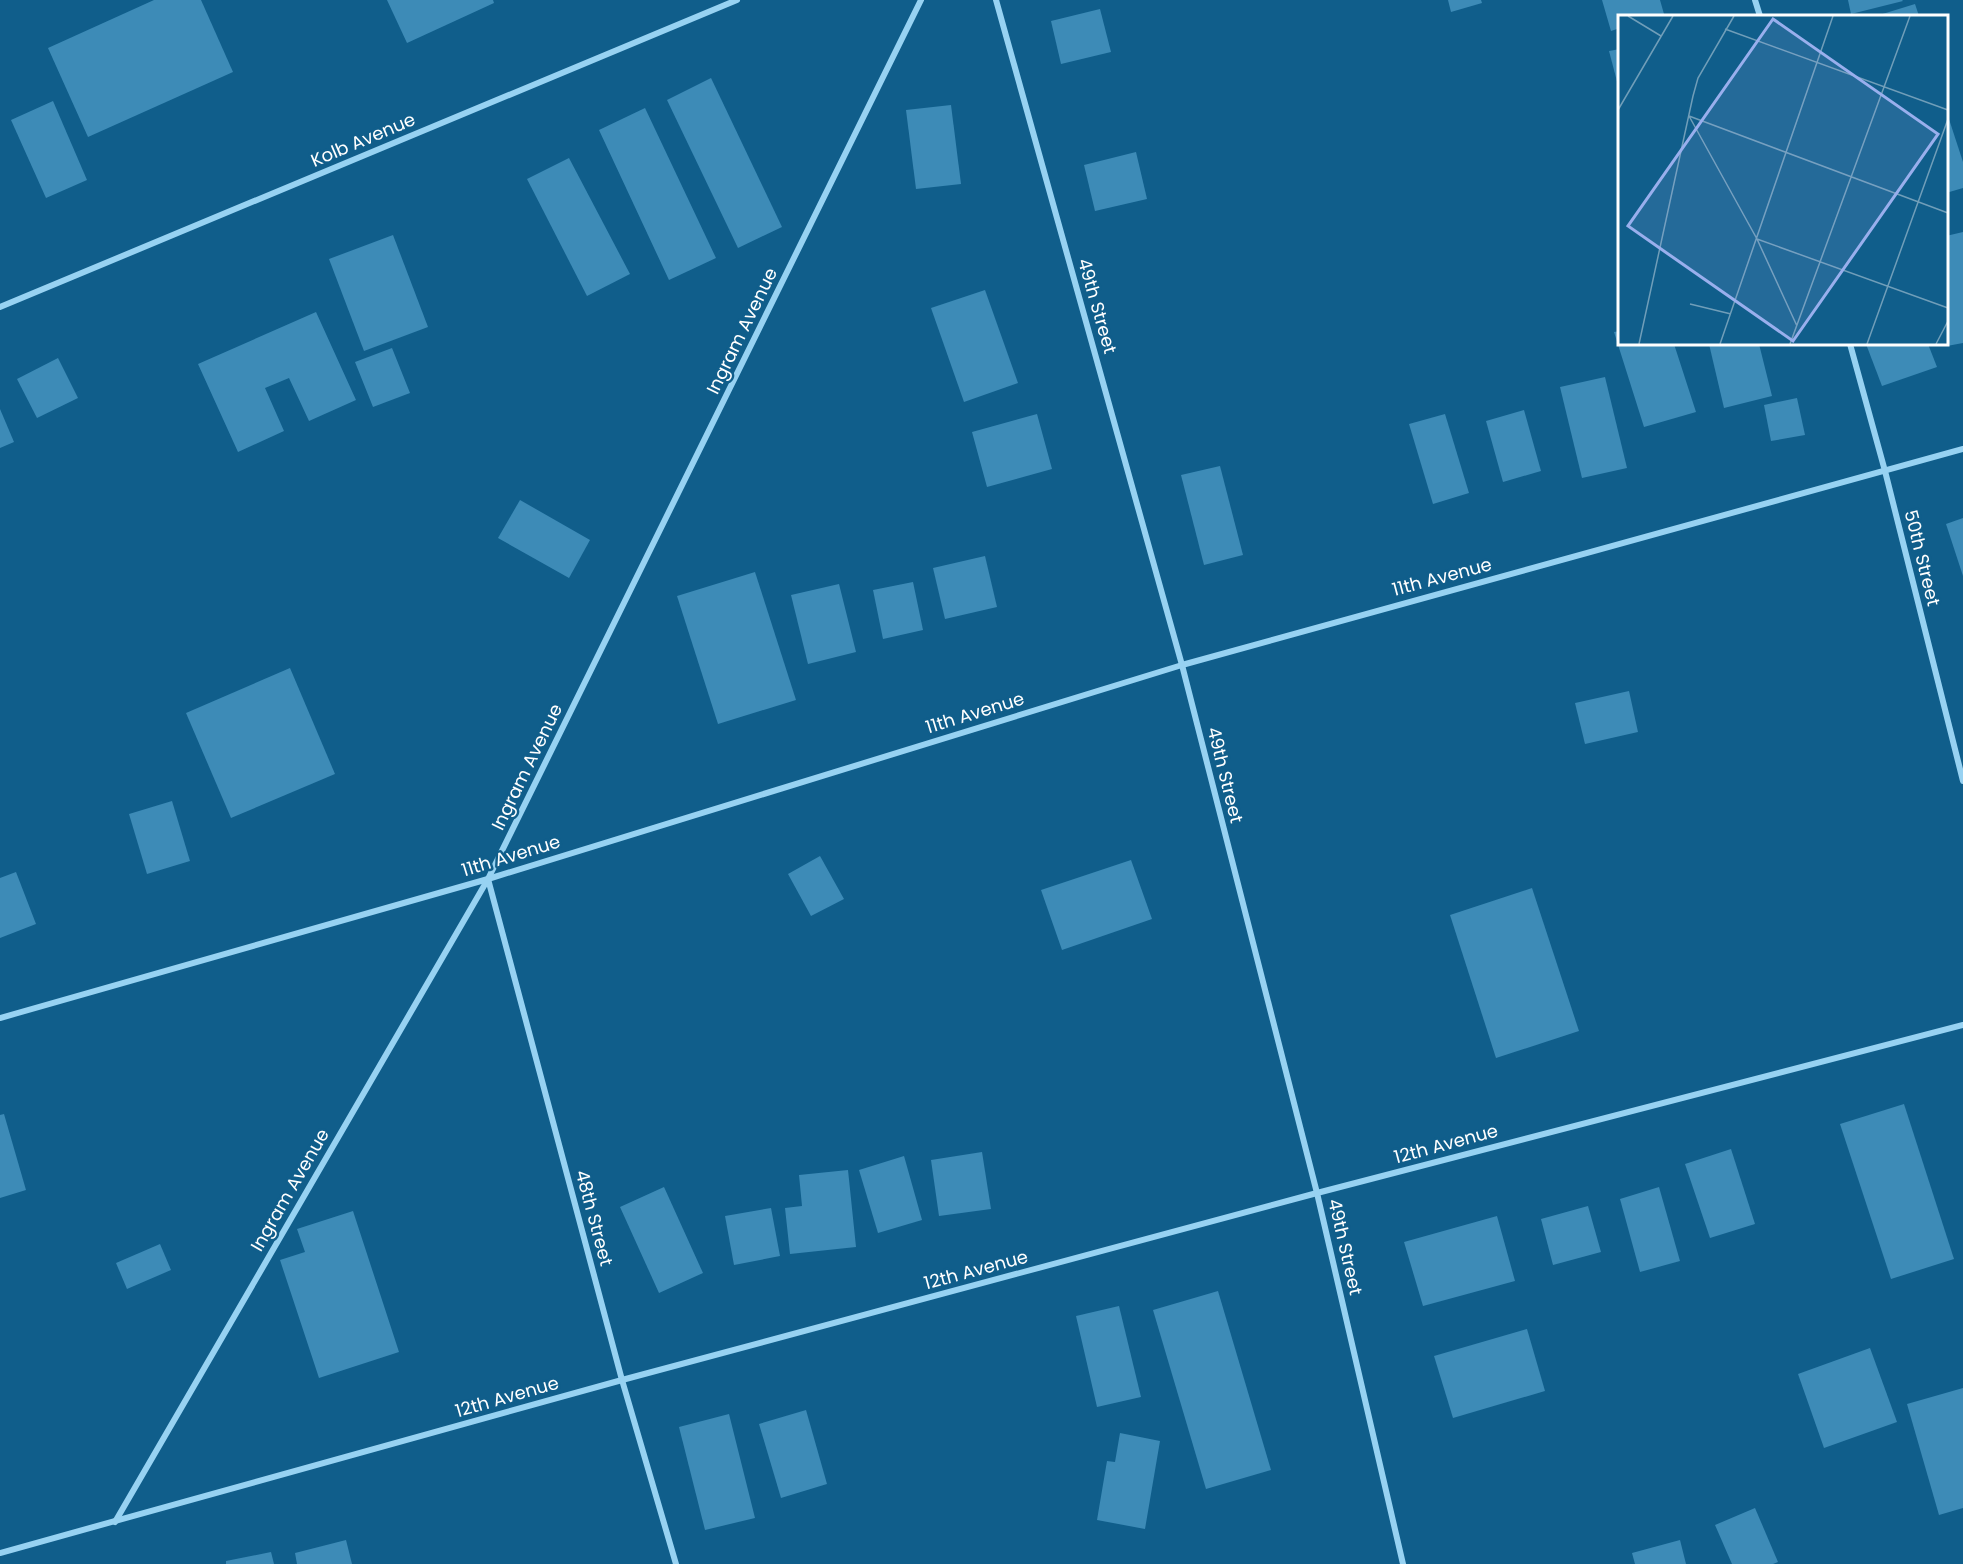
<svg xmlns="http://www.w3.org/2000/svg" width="1963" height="1564" font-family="Poppins,sans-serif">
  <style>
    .building { fill: #3d8bb7 }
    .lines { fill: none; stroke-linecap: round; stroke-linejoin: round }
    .street { stroke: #97d2f2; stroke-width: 6 }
    .labels { text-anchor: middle; stroke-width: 5; stroke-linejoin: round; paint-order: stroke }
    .street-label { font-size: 18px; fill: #fff; stroke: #105e8b }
    .inset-road { fill: none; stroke: #709eb9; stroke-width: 1.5 }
    .view { fill: #99afed; fill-opacity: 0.15; stroke: #99afed; stroke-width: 3 }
    .inset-edge { fill: none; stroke: #fff; stroke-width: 3 }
  </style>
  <rect width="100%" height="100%" fill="#105e8b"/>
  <g class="building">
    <polygon points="154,0 201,0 233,72 88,137 48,48"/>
    <polygon points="387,0 493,0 494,3 407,43"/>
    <polygon points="1448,0 1481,0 1482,3 1451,12"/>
    <polygon points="1602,0 1660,0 1664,14 1658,16 1620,16 1620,28 1611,31"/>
    <polygon points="1848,0 1902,0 1903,1 1851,14"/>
    <polygon points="1915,4 1919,16 1876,16"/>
    <polygon points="1100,9 1111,52 1061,64 1051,21"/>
    <polygon points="1620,49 1620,89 1619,89 1609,51"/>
    <polygon points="711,78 782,227 738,248 667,100"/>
    <polygon points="53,101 87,180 46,198 11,120"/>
    <polygon points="951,105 961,184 916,189 906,110"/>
    <polygon points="645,108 716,258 669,280 599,130"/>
    <polygon points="1946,110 1963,162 1963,188 1946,193"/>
    <polygon points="1136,152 1147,199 1095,211 1084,165"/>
    <polygon points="569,158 630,274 587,296 527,179"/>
    <polygon points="1963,232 1963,343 1947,346 1946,236"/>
    <polygon points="393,235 428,327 364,351 329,259"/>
    <polygon points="985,290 1018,383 964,402 931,308"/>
    <polygon points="316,312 356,400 309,421 289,378 265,388 284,431 238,452 198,364"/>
    <polygon points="1620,331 1620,344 1674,344 1696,412 1644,427 1614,332"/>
    <polygon points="1709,344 1759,344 1772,396 1724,408"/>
    <polygon points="1866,344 1928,344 1937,367 1882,386"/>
    <polygon points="392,348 410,393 373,407 355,362"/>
    <polygon points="58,358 78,398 37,418 17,379"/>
    <polygon points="1605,377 1627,468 1582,478 1560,387"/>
    <polygon points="1797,398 1805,435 1771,441 1764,405"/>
    <polygon points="0,409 14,442 0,448"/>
    <polygon points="1524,410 1541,471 1503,482 1486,421"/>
    <polygon points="1037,414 1052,469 987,487 972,432"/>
    <polygon points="1445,414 1469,493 1433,504 1409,424"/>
    <polygon points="1220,466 1243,555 1204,565 1181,475"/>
    <polygon points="520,500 590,540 569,578 498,538"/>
    <polygon points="1963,518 1963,576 1946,524"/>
    <polygon points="985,556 997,607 945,619 933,568"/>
    <polygon points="755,572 796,700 718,724 677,596"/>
    <polygon points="913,582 923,630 883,639 873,590"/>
    <polygon points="839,584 856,652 808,664 791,595"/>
    <polygon points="290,668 335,774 231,818 186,713"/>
    <polygon points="1629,691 1638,732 1585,744 1575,703"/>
    <polygon points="172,801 190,861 147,874 129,814"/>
    <polygon points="820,856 844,899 811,916 788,874"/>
    <polygon points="1131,860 1152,919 1062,950 1041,890"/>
    <polygon points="16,872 36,924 0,938 0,878"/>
    <polygon points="1532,888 1579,1031 1496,1058 1450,915"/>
    <polygon points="1904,1104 1954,1259 1891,1279 1840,1124"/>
    <polygon points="4,1114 26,1190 0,1198 0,1115"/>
    <polygon points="1731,1149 1755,1224 1710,1238 1685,1164"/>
    <polygon points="982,1152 991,1209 939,1216 931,1160"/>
    <polygon points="904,1156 922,1220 878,1233 859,1170"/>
    <polygon points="848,1170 856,1247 790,1254 785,1208 802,1206 799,1175"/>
    <polygon points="664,1187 703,1273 659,1293 620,1207"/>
    <polygon points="1659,1187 1680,1261 1640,1272 1620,1199"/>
    <polygon points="1588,1206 1601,1252 1553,1265 1541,1219"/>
    <polygon points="771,1208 780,1256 734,1265 725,1216"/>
    <polygon points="353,1211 399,1352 319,1378 280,1260 305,1252 297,1229"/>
    <polygon points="1497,1216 1515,1281 1423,1306 1404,1242"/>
    <polygon points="160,1244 171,1270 127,1289 116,1263"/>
    <polygon points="1218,1291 1271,1470 1206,1489 1153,1310"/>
    <polygon points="1119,1306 1141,1397 1097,1407 1076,1316"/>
    <polygon points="1527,1329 1545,1391 1453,1418 1434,1356"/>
    <polygon points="1870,1348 1897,1422 1824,1448 1798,1374"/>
    <polygon points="1963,1388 1963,1508 1939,1515 1907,1404"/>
    <polygon points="806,1410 827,1484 781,1498 759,1424"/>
    <polygon points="729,1414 755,1518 705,1530 679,1427"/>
    <polygon points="1120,1433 1160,1441 1145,1529 1097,1520 1107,1461 1115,1462"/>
    <polygon points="1755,1508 1778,1562 1773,1564 1732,1564 1715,1525"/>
    <polygon points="346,1540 352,1564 297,1564 295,1553"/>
    <polygon points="1680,1540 1686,1564 1635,1564 1632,1553"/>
    <polygon points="271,1552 274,1564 226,1564 226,1561"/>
  </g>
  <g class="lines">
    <g class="street">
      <polyline points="996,0 1182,665 1317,1193 1403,1564"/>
      <polyline points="1755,0 1760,16"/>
      <polyline points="0,307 737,0"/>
      <polyline points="1850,344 1885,471 1963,781"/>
      <polyline points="488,879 622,1380 676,1564"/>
      <polyline points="0,1018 488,879 1182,665 1963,449"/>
      <polyline points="115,1522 488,879 921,0"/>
      <polyline points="0,1553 622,1380 1317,1193 1963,1025"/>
    </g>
  </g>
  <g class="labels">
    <g class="street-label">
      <text transform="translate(363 140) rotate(-23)" y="6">Kolb Avenue</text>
      <text transform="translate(1097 306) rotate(74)" y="6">49th Street</text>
      <text transform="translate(742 331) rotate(-64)" y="6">Ingram Avenue</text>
      <text transform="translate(1922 558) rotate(76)" y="6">50th Street</text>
      <text transform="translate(1442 577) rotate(-15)" y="6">11th Avenue</text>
      <text transform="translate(975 713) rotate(-17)" y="6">11th Avenue</text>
      <text transform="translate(527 767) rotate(-64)" y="6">Ingram Avenue</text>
      <text transform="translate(1225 775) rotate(76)" y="6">49th Street</text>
      <text transform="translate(511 856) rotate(-17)" y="6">11th Avenue</text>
      <text transform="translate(1446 1144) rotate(-15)" y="6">12th Avenue</text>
      <text transform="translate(290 1190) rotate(-60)" y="6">Ingram Avenue</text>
      <text transform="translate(594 1218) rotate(75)" y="6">48th Street</text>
      <text transform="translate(1345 1247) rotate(77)" y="6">49th Street</text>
      <text transform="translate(976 1270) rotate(-15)" y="6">12th Avenue</text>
      <text transform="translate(507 1397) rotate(-16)" y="6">12th Avenue</text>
    </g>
  </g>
  <g transform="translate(1618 15)">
    <rect width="330" height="330" fill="#105e8b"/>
    <path class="inset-road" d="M10 1 43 21M107 14 330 95M0 95 55 1M71 101 330 198M71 101 139 224 179 311M139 224 330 293M72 289 113 299M21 329 75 81 80 63 116 1M102 329 215 1M172 329 292 1M249 329 330 104M318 329 330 306"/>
    <path class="view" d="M155 4 320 119 175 326 10 211Z"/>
    <rect width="330" height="330" class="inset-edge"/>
  </g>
</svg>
